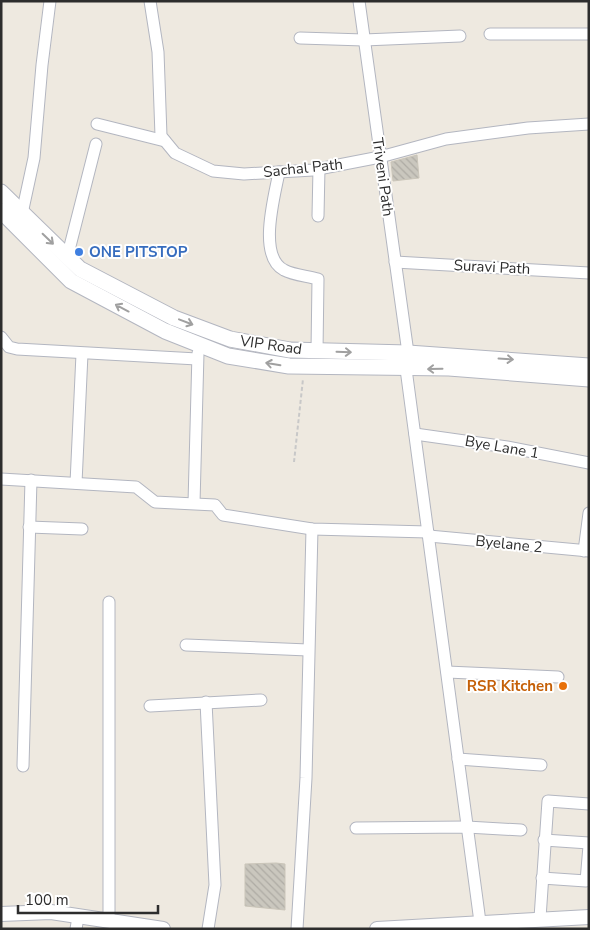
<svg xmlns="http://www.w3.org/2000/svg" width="590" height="930" font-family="'Nunito Sans',sans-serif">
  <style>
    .building { fill: url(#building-back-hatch); stroke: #cac5b9 }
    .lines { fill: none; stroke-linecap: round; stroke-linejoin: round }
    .minor-casing { stroke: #b3b6c0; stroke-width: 13 }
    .tertiary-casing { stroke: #b3b6c0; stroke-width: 16 }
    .secondary-casing { stroke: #b3b6c0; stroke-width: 17 }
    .path { stroke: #c8c8c8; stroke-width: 2; stroke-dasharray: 4 2.5; stroke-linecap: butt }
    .minor { stroke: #fff; stroke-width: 11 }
    .tertiary { stroke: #fff; stroke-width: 14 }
    .secondary { stroke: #fff; stroke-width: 15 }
    .oneway { stroke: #a0a0a0 }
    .shop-dot { fill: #3f7fe0; stroke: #fff; stroke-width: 2 }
    .food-dot { fill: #e8710a; stroke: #fff; stroke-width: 2 }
    .labels { text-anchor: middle; stroke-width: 4; stroke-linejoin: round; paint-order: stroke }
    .street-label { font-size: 15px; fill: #2d2d2d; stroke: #fff }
    .shop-label { font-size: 15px; font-weight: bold; fill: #366cbe; stroke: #fff; text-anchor: start }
    .food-label { font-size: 15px; font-weight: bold; fill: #c56008; stroke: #fff; text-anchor: end }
  </style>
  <defs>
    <pattern id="building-back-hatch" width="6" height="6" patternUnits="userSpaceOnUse" patternTransform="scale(1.25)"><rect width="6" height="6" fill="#cac7be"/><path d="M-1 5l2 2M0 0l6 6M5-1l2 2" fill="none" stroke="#aeaba4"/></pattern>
  </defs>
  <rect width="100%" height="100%" fill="#eee9e0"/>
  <g class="building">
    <polygon points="417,155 419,178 393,181 391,162"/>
    <polygon points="276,863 285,864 285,910 245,906 245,864"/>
  </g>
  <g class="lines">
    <g class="minor-casing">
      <g id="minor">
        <polyline points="150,1 158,52 161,136 175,153 213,171 244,174 313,170 380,157 446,139 528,128 589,124"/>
        <polyline points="359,1 408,353 406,369 480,922"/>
        <polyline points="490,34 589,34"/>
        <polyline points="300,38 364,40 460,36"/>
        <polyline points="97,124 165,141"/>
        <path d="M279 172C275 195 257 256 284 270 293 275 307 276 318 279L317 351"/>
        <polyline points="318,216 319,168"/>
        <polyline points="21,218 34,158 42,65 50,1"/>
        <polyline points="67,258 96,144"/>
        <polyline points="395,262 589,273"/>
        <polyline points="1,337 9,347 17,349 197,359"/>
        <polyline points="415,434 507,447 589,463"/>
        <polyline points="1,479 136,487 155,502 215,505 223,515 312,529 428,532"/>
        <polyline points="76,483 82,354"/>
        <polyline points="194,503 198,353"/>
        <polyline points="29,527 82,529"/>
        <polyline points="429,536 589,551"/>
        <polyline points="584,551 589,513"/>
        <polyline points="186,645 308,650"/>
        <polyline points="447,672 558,677"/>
        <polyline points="206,702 215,885 208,929"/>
        <polyline points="150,706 261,700"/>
        <polyline points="458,759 541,765"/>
        <polyline points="23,766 31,480"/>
        <polyline points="356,828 467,827 521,830"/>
        <polyline points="544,840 589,843"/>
        <polyline points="542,878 586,881 589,846"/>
        <polyline points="540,918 548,801 589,804"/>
        <polyline points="109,920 109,602"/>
        <polyline points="76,929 78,917"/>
        <polyline points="297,929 306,778 312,529"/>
      </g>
    </g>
    <g class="tertiary-casing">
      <g id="tertiary">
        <polyline points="1,914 51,912 163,929"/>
        <polyline points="377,929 589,917"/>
      </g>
    </g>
    <g class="secondary-casing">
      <g id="secondary">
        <polyline points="1,192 80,269 174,318 230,339 290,350 408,353 589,366"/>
        <polyline points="1,211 71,281 165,331 228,356 289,366 449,368 589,379"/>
      </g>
    </g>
    <polyline class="path" points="294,462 303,379"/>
    <use href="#minor" class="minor"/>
    <use href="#tertiary" class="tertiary"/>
    <use href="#secondary" class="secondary"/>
  </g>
  <defs><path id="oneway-shaft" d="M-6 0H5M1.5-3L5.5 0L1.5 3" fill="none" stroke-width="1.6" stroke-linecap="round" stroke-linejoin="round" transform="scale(1.25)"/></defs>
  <g class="oneway">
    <use href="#oneway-shaft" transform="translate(48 239) rotate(44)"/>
    <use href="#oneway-shaft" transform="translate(122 308) rotate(-152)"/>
    <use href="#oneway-shaft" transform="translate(186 322) rotate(21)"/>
    <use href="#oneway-shaft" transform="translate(344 352) rotate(2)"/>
    <use href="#oneway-shaft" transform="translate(506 359) rotate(4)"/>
    <use href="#oneway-shaft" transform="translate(273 364) rotate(-171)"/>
    <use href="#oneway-shaft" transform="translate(435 369) rotate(179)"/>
  </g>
  <circle class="shop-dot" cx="79" cy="252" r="5"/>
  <circle class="food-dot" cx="563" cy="686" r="5"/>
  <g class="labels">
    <g class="street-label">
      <text transform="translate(303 168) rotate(-6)" y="5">Sachal Path</text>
      <text transform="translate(383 177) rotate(82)" y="5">Triveni Path</text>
      <text transform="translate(492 267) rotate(3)" y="5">Suravi Path</text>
      <text transform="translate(271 345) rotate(8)" y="5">VIP Road</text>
      <text transform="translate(502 447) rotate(10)" y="5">Bye Lane 1</text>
      <text transform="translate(509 544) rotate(6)" y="5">Byelane 2</text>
    </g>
    <g class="shop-label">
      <text x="89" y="257">ONE PITSTOP</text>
    </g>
    <g class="food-label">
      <text x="553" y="691">RSR Kitchen</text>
    </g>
  </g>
  <rect width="590" height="930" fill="none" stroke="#2d2d2d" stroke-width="5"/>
  <path d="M18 905v8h140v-8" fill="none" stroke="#2d2d2d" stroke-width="2.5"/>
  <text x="25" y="905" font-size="15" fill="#2d2d2d" stroke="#ffffff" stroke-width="4" paint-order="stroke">100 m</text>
</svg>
